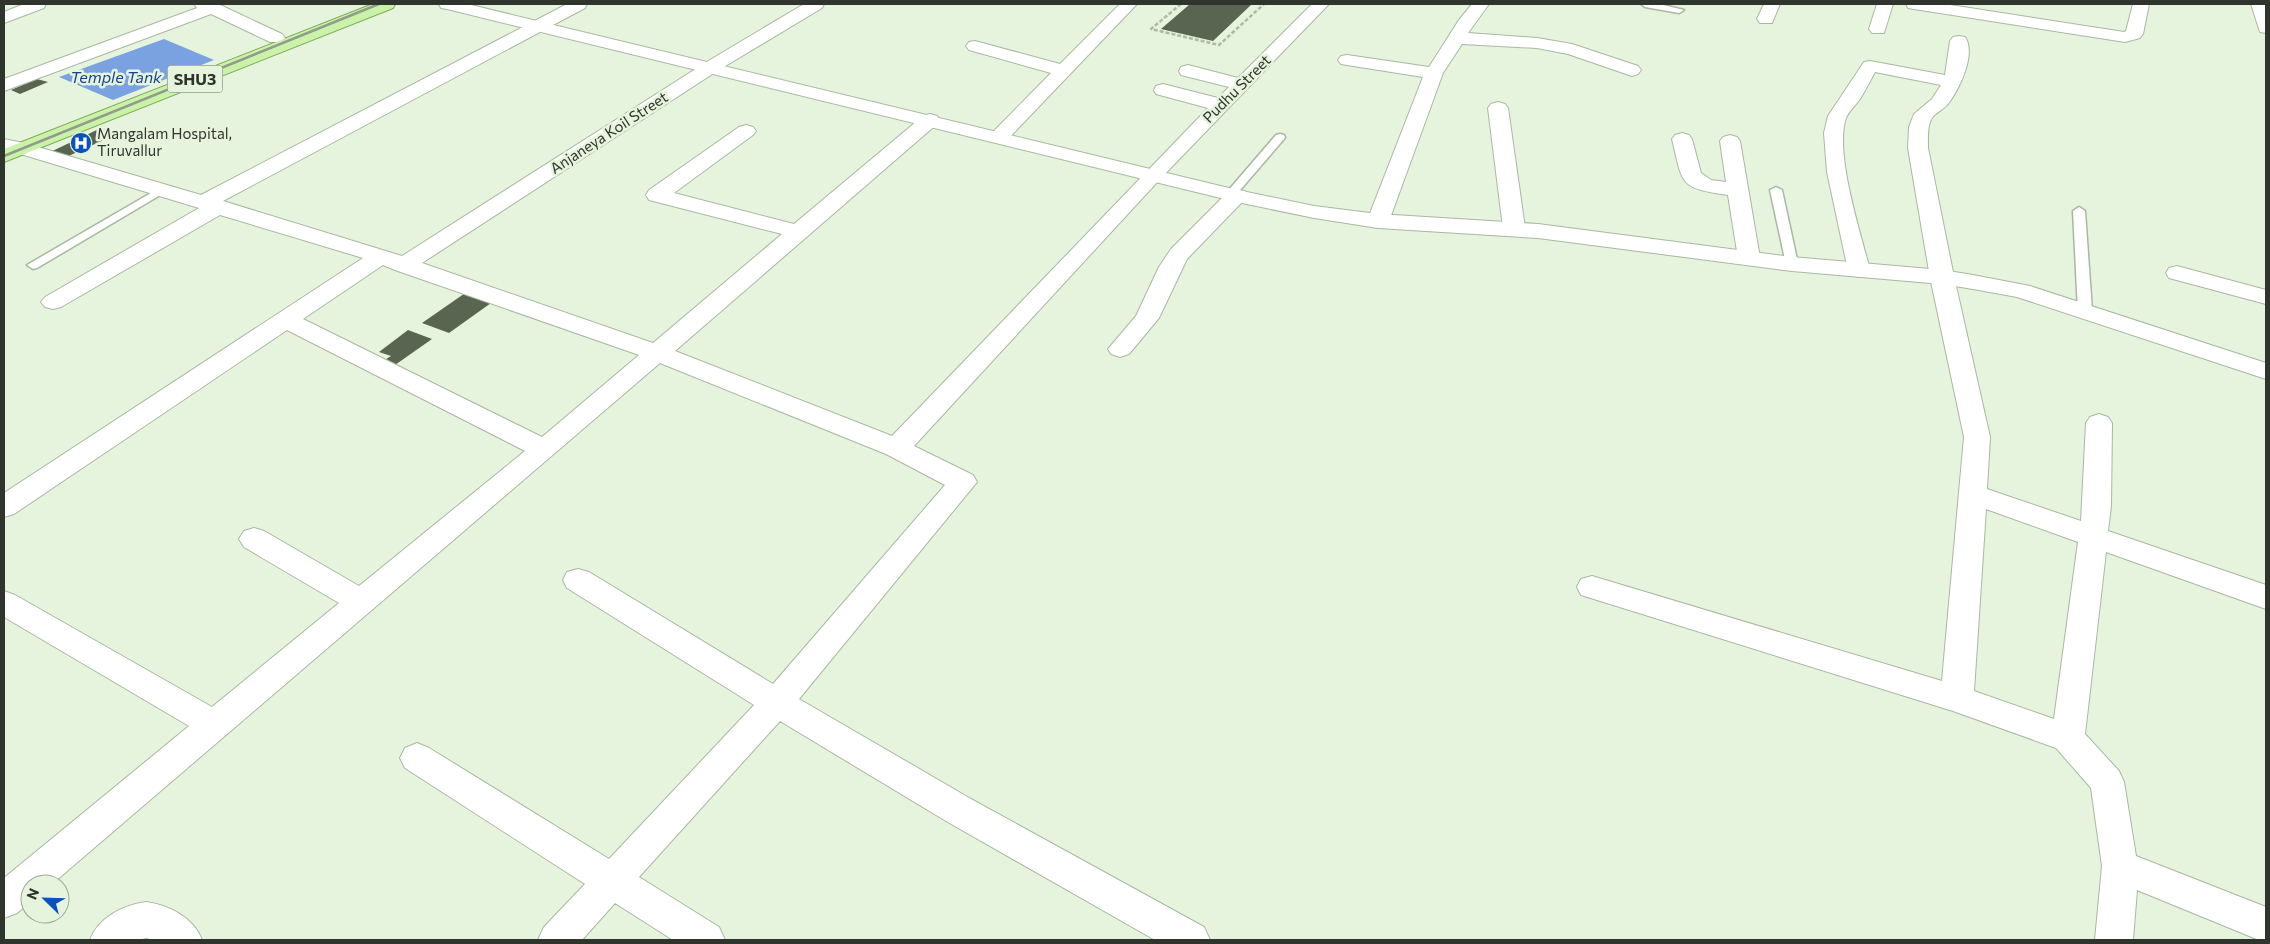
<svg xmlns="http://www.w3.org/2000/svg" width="2270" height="944" font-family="Commissioner,sans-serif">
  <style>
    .water { fill: #7aa2e1 }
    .building { fill: #596551 }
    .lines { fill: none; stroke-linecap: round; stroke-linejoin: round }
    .service-casing { stroke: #aab7a2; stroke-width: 3 }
    .minor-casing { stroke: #aab7a2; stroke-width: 2 }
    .tertiary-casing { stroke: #aab7a2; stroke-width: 2 }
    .primary-casing { stroke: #7eab58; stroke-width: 2 }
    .path { stroke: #afbaa7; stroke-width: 2.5; stroke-dasharray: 4 2; stroke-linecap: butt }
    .service { fill: #fff; fill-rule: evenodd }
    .minor { fill: #fff; fill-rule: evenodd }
    .tertiary { fill: #fff; fill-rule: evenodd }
    .primary { fill: #cbf2a9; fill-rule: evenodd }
    .rail { stroke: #929c8c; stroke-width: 2.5 }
    .labels { text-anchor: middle; stroke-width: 5; stroke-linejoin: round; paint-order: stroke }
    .far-street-label { font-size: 15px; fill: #2f352c; stroke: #e6f4dd }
    .far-poi-label { font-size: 15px; fill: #2f352c; stroke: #e6f4dd; text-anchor: start }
    .far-water-label { font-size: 16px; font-style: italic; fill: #15448e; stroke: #e6f4dd }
    .shield { fill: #e6f4dd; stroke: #666e61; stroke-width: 1 }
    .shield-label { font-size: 16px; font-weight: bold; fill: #2f352c }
  </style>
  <rect width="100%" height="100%" fill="#e6f4dd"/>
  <polygon class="water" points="164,39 214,60 113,100 59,77"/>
  <g class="building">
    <polygon points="1190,4 1252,4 1213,41 1161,29"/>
    <polygon points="37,79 48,82 20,94 11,90"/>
    <polygon points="101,128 117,134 62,159 46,154"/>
    <polygon points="471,289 498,298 449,333 422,323"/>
    <polygon points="408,330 432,339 395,365 383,361 391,356 379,352"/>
  </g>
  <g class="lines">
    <g class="service-casing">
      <g id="service">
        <polygon points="1641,4 1659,4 1684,10 1679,13 1645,7"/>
        <polygon points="1280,134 1284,135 1285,137 1284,139 1235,196 1227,196 1225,194 1227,192 1276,135"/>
        <polygon points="163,186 167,187 169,189 167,191 37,268 33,269 27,265"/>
        <polygon points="1776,187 1782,190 1798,264 1792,268 1786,264 1770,190"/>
        <polygon points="2079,207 2085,211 2092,311 2085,315 2078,311 2073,211"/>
      </g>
    </g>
    <g class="minor-casing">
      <g id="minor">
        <polygon points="194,4 218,4 282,34 285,38 282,42 270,42 211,14 4,91 4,79 197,8"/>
        <path d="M567 4H587L585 8 223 201 402 256 705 63 804 4H824L822 8 717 71 422 263 653 343 782 234 649 200 646 195 649 190 739 127 746 125 753 127 756 131 753 135 674 193 794 224 923 116 930 114 937 116 940 120 937 124 675 351 892 436 1208 108 1156 94 1154 90 1156 86 1163 84 1218 98 1229 87 1181 75 1179 71 1181 67 1188 65 1238 78 1312 4H1329L1161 178 914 446 973 475 977 482 799 699 971 799 1204 927 1210 940H1155L946 821 780 721 639 877 719 927 725 940H673L615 903 582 940H538L544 927 585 884 405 768 400 758 405 748 417 743 429 748 609 859 754 705 567 588 563 580 567 572 578 569 589 572 773 684 945 485 886 454 660 363 52 884H30V902L17 913 4 918V878L189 726 4 617V591L15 595 212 707 339 603 244 547 239 539 244 531 254 528 264 531 359 586 525 451 287 330 14 514 4 517V493L363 258 220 215 61 307 53 309 45 307 41 302 45 297 199 208 14 152 11 148 14 144 21 142 201 195ZM383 265 395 270 639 355 542 437 303 319Z"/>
        <polygon points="1120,4 1137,4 1006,141 999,143 992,141 989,137 992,133 1051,73 969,50 966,46 969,42 975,41 1060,64"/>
        <polygon points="1472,4 1489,4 1468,33 1537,38 1572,44 1638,66 1641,70 1638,74 1632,76 1568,54 1537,48 1462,44 1443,73 1389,221 1386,226 1378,228 1370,226 1367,221 1423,77 1347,65 1341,64 1338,60 1341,56 1347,55 1429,67 1459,20"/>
        <polygon points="1764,4 1780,4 1772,23 1760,23 1757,19"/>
        <polygon points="1877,4 1893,4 1884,33 1872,33 1869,29"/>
        <polygon points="1906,4 1944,4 2124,32 2126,31 2133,4 2149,4 2143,34 2140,38 2125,42 1914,9 1908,8"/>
        <polygon points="2251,4 2266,4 2266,33 2260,32"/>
        <path d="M1959 36 1965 37C1977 54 1958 92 1947 105 1943 110 1936 112 1932 118 1927 126 1928 138 1928 148L1954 277 1990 437 1987 489 2081 521 2086 423 2090 417 2099 414 2108 417 2112 423 2111 506 2108 531 2266 585V609L2106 552 2085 734 2119 771 2124 782 2136 856 2266 907V940H2259L2137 890 2133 940H2095L2102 866 2091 788 2056 748 1953 711 1581 595 1577 587 1581 579 1592 576 1942 681 1964 437 1930 277 1908 148 1909 127 1914 114 1932 99 1941 85 1875 72C1870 81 1865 91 1860 99 1855 106 1849 111 1846 118 1834 153 1861 234 1870 270L1867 275 1859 277 1851 275 1848 270 1827 172 1824 133 1828 116 1864 62 1870 61 1945 75 1950 41 1953 37ZM1986 509 2078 542 2054 719 1974 691Z"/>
        <polygon points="1498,102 1505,104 1508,108 1525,228 1522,233 1514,235 1506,233 1503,228 1488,108 1491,104"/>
        <path d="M1682 133 1689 135 1692 139 1701 173 1711 180 1726 182 1720 141 1723 137 1730 135 1737 137 1740 141 1760 258 1757 263 1749 265 1741 263 1738 258 1728 195C1679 188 1683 185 1672 139L1675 135Z"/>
        <polygon points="1237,190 1245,191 1248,196 1187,259 1159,318 1129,354 1120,357 1111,354 1108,349 1136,316 1159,267 1171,249 1229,191"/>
        <polygon points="2177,266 2266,290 2266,304 2169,278 2166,273 2169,268"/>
        <path d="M146 902C169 905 194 918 202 940H153L146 938 139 940H90C98 918 123 905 146 902Z"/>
      </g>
    </g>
    <g class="tertiary-casing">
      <g id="tertiary">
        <polygon points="24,4 46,4 44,8 4,23 4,12"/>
        <polygon points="439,4 467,4 1237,190 1314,206 1378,214 1538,224 1792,257 1942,270 1973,275 2030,286 2266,363 2266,379 2017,297 1973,289 1942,284 1792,271 1538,238 1378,228 1314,218 1237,202 447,9 441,8"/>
        <polygon points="4,139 28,144 31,148 28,152 21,154 4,151"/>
      </g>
    </g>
    <g class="primary-casing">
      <polygon id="primary" points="373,4 395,4 393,8 4,162 4,149"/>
    </g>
    <polyline class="path" points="1181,4 1151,29 1219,45 1264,4"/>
    <use href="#service" class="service"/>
    <use href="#minor" class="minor"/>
    <use href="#tertiary" class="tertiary"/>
    <use href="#primary" class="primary"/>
    <polyline class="rail" points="4,156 379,4"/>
  </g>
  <defs>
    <g id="hospital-disc" transform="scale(1.125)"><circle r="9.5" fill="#0752bc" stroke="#e6f4dd"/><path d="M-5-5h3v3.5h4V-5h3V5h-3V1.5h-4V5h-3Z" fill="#fff"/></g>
  </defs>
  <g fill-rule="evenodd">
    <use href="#hospital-disc" x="81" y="143"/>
  </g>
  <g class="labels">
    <g class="far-street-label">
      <text transform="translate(1237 89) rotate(-45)" y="5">Pudhu Street</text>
      <text transform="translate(609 133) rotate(-33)" y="5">Anjaneya Koil Street</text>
    </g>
    <g class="far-poi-label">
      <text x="97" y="139">Mangalam Hospital,<tspan x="97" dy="17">Tiruvallur</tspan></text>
    </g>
    <g class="far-water-label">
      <text x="116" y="83">Temple Tank</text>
    </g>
    <rect class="shield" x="167.5" y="65.5" width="55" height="27" rx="4"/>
    <g class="shield-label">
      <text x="195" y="85">SHU3</text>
    </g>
  </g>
  <rect width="2270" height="944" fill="none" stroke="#2f352c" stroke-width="10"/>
  <g transform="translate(45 899) rotate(293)"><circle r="24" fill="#e6f4dd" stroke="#9da896"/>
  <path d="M0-4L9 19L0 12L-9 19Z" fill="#0752bc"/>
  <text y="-8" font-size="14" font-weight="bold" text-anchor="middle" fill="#2f352c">N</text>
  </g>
</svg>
